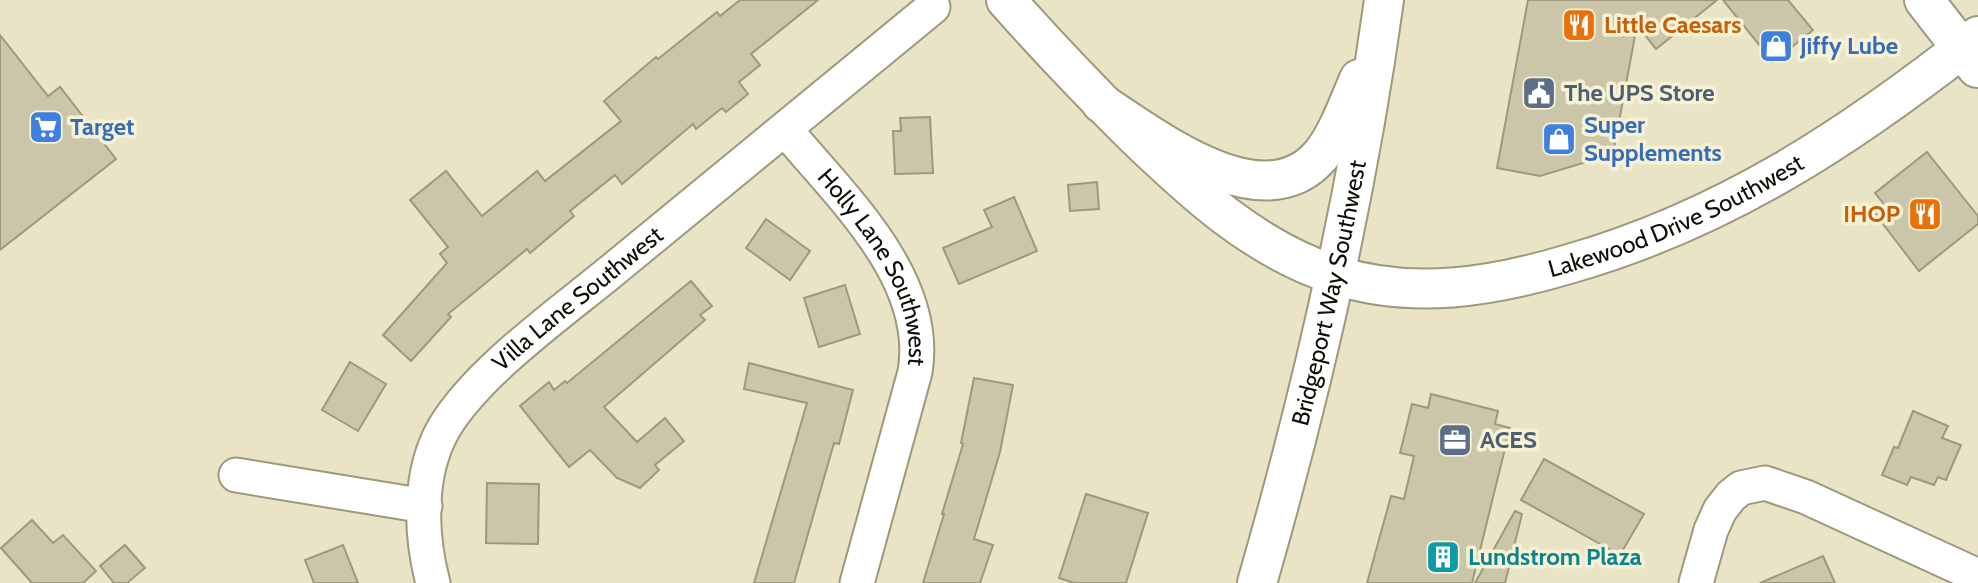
<svg xmlns="http://www.w3.org/2000/svg" width="1978" height="583" font-family="Cabin,sans-serif">
  <style>
    .building { fill: #cbc6a9; stroke: #9e987d; stroke-width: 2 }
    .lines { fill: none; stroke-linecap: round; stroke-linejoin: round }
    .minor-casing { stroke: #9e987d; stroke-width: 37 }
    .tertiary-casing { stroke: #9e987d; stroke-width: 42 }
    .secondary-casing { stroke: #9e987d; stroke-width: 42 }
    .primary-casing { stroke: #9e987d; stroke-width: 42 }
    .minor { stroke: #fff; stroke-width: 33 }
    .tertiary { stroke: #fff; stroke-width: 38 }
    .secondary { stroke: #fff; stroke-width: 38 }
    .primary { stroke: #fff; stroke-width: 38 }
    .labels { text-anchor: middle; stroke-width: 7; stroke-linejoin: round; paint-order: stroke }
    .food-label { font-size: 24px; font-weight: bold; fill: #c56008; stroke: #f8f2d4; text-anchor: start }
    .shop-label { font-size: 24px; font-weight: bold; fill: #366cbe; stroke: #f8f2d4; text-anchor: start }
    .service-label { font-size: 24px; font-weight: bold; fill: #4e5e75; stroke: #f8f2d4; text-anchor: start }
    .street-label { font-size: 24px; fill: #0f0d05; stroke: #f8f2d4 }
    .culture-label { font-size: 24px; font-weight: bold; fill: #0d838f; stroke: #f8f2d4; text-anchor: start }
  </style>
  <rect width="100%" height="100%" fill="#eae4c7"/>
  <g class="building">
    <polygon points="740,0 818,0 751,54 760,65 739,82 748,94 726,112 722,108 696,129 693,124 622,184 615,175 570,211 574,216 530,253 527,249 448,314 451,317 411,361 383,335 447,263 440,254 448,247 410,200 446,171 482,216 537,171 545,181 621,121 604,101 656,57 658,59 717,12 720,16"/>
    <polygon points="1528,0 1717,0 1656,49 1637,25 1613,154 1540,176 1497,168"/>
    <polygon points="1723,0 1788,0 1813,30 1773,62"/>
    <polygon points="0,35 48,96 60,87 116,159 0,250"/>
    <polygon points="930,117 933,173 895,174 893,131 901,131 900,118"/>
    <polygon points="1927,152 1978,216 1978,224 1919,271 1873,211 1883,203 1875,193"/>
    <polygon points="1097,182 1099,209 1070,211 1068,185"/>
    <polygon points="1014,197 1037,251 959,284 943,248 992,227 984,210"/>
    <polygon points="766,219 810,251 790,280 746,248"/>
    <polygon points="691,281 712,306 700,315 705,320 604,407 637,442 665,418 684,441 655,465 659,470 640,488 617,478 590,450 569,467 520,406 549,382 554,390 565,381 567,383"/>
    <polygon points="845,285 860,334 819,347 804,298"/>
    <polygon points="350,362 386,384 358,431 322,410"/>
    <polygon points="749,363 853,390 839,444 834,443 794,583 754,583 807,403 744,389"/>
    <polygon points="974,378 1013,385 1000,452 974,539 993,545 980,583 923,583 944,514 942,514 963,444 961,443"/>
    <polygon points="1431,394 1498,411 1495,424 1510,428 1472,583 1367,583 1391,496 1404,499 1414,456 1400,453 1412,404 1428,408"/>
    <polygon points="1913,411 1948,426 1942,438 1961,445 1946,480 1938,477 1934,485 1911,477 1907,485 1882,475 1894,447 1898,448"/>
    <polygon points="1544,459 1644,514 1620,555 1521,500"/>
    <polygon points="487,483 539,484 538,544 486,543"/>
    <polygon points="1086,494 1148,513 1126,583 1074,583 1059,578"/>
    <polygon points="1515,511 1522,514 1505,583 1475,583"/>
    <polygon points="32,520 53,543 63,535 96,571 83,583 32,583 1,548"/>
    <polygon points="125,545 145,568 127,583 114,583 100,566"/>
    <polygon points="343,545 358,583 314,583 305,560"/>
    <polygon points="1823,556 1835,583 1760,583"/>
  </g>
  <g class="lines">
    <g class="minor-casing">
      <g id="minor">
        <path id="s1" d="M785 129C840 196 931 278 915 372L857 583"/>
        <polyline points="236,475 425,506"/>
        <path id="s2" d="M433 583C420 534 418 473 444 428 478 371 562 312 614 269 720 182 827 94 933 7"/>
        <polyline points="1696,583 1711,530 1720,510 1731,496 1741,488 1765,483 1806,497 1978,576"/>
      </g>
    </g>
    <g class="tertiary-casing">
      <path id="tertiary" d="M1006 0C1046 45 1088 89 1131 132 1191 190 1254 249 1335 275"/>
    </g>
    <g class="secondary-casing">
      <g id="secondary">
        <polyline points="1924,0 1977,68"/>
        <path id="s3" d="M1335 275C1413 300 1492 287 1569 264 1726 219 1851 136 1978 36"/>
      </g>
    </g>
    <g class="primary-casing">
      <g id="primary">
        <path d="M1101 103C1154 137 1263 223 1321 155 1337 136 1349 102 1359 79"/>
        <path id="s4" d="M1257 583C1312 392 1357 197 1384 0"/>
      </g>
    </g>
    <use href="#minor" class="minor"/>
    <use href="#tertiary" class="tertiary"/>
    <use href="#secondary" class="secondary"/>
    <use href="#primary" class="primary"/>
  </g>
  <defs>
    <g id="restaurant-square" transform="scale(1.75)"><rect x="-9" y="-9" width="18" height="18" rx="4" fill="#e8710a" stroke="#f8f2d4"/><path d="M-5-6h1v4h1v-4h1v4h1v-4h1v5L-1.5 .5V6h-2V.5L-5-1ZM5-6V6H3V1.5H1.5Q1.5-4 5-6Z" fill="#fff"/></g>
    <g id="shop-square" transform="scale(1.75)"><rect x="-9" y="-9" width="18" height="18" rx="4" fill="#3f7fe0" stroke="#f8f2d4"/><path d="M-5-2.5h2.3a2.7 3.5 0 0 1 5.4 0H5L5.5 6h-11ZM-1.5-2.5h3a1.5 2.3 0 0 0-3 0Z" fill="#fff"/></g>
    <g id="civic-square" transform="scale(1.75)"><rect x="-9" y="-9" width="18" height="18" rx="4" fill="#5c6f8a" stroke="#f8f2d4"/><path d="M-.6-6.5H3V-4.5H.6V-3L4-1V1h2V6H-6V1h2V-1L-.6-3ZM-1.2 2.5V6h2.4V2.5Z" fill="#fff"/></g>
    <g id="supermarket-square" transform="scale(1.75)"><rect x="-9" y="-9" width="18" height="18" rx="4" fill="#3f7fe0" stroke="#f8f2d4"/><path d="M-6-5.5h2.5l.6 2H6L4.5 2H-2.5L-4.4-4H-6ZM-1.5 3.2a1.3 1.3 0 1 0 .1 0ZM3 3.2a1.3 1.3 0 1 0 .1 0Z" fill="#fff"/></g>
    <g id="office-square" transform="scale(1.75)"><rect x="-9" y="-9" width="18" height="18" rx="4" fill="#5c6f8a" stroke="#f8f2d4"/><path d="M-6-3h4V-5.5h4V-3h4V5H-6ZM-1-4.5V-3h2v-1.5ZM-6 0V1H6V0Z" fill="#fff"/></g>
    <g id="building-square" transform="scale(1.75)"><rect x="-9" y="-9" width="18" height="18" rx="4" fill="#0f9aa8" stroke="#f8f2d4"/><path d="M-4-6H4V6H1V3H-1V6H-4ZM-2.5-4.3h1.7v1.8h-1.7ZM.8-4.3h1.7v1.8H.8ZM-2.5-1h1.7V.8h-1.7ZM.8-1h1.7V.8H.8Z" fill="#fff"/></g>
  </defs>
  <g fill-rule="evenodd">
    <use href="#restaurant-square" x="1579" y="25"/>
    <use href="#shop-square" x="1776" y="46"/>
    <use href="#civic-square" x="1539" y="93"/>
    <use href="#supermarket-square" x="46" y="127"/>
    <use href="#shop-square" x="1559" y="139"/>
    <use href="#restaurant-square" x="1925" y="214"/>
    <use href="#office-square" x="1455" y="440"/>
    <use href="#building-square" x="1443" y="557"/>
  </g>
  <g class="labels">
    <g class="food-label">
      <text x="1604" y="33">Little Caesars</text>
      <text x="1900" y="222" text-anchor="end">IHOP</text>
    </g>
    <g class="shop-label">
      <text x="1800" y="54">Jiffy Lube</text>
      <text x="1584" y="133">Super<tspan x="1584" dy="28">Supplements</tspan></text>
      <text x="70" y="135">Target</text>
    </g>
    <g class="service-label">
      <text x="1564" y="101">The UPS Store</text>
      <text x="1480" y="448">ACES</text>
    </g>
    <g class="street-label">
      <text dy="8" stroke="none"><textPath href="#s3" startOffset="355">Lakewood Drive Southwest</textPath></text>
      <text dy="8" stroke="none"><textPath href="#s1" startOffset="168">Holly Lane Southwest</textPath></text>
      <text dy="8" stroke="none"><textPath href="#s4" startOffset="299">Bridgeport Way Southwest</textPath></text>
      <text dy="8" stroke="none"><textPath href="#s2" startOffset="346">Villa Lane Southwest</textPath></text>
    </g>
    <g class="culture-label">
      <text x="1468" y="565">Lundstrom Plaza</text>
    </g>
  </g>
</svg>
